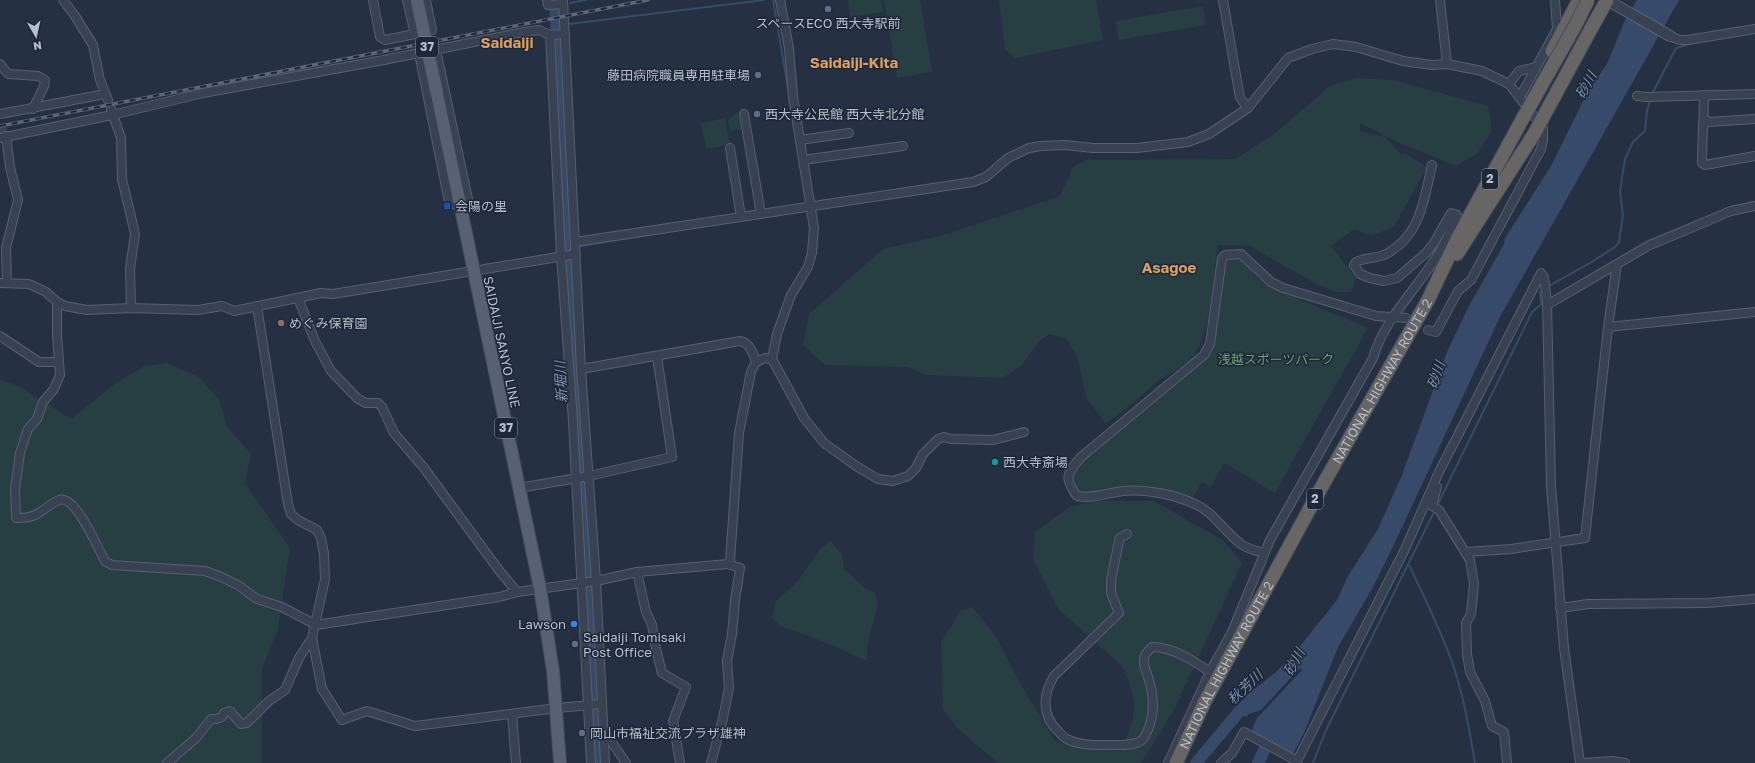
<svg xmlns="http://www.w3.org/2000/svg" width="1755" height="763" font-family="'Golos Text','Noto Sans JP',sans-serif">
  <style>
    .green { fill: #273e43 }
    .water { fill: #384a6a }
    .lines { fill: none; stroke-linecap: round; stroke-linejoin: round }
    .stream { stroke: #384a6a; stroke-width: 2 }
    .river { stroke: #384a6a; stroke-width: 12 }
    .minor-tunnel { stroke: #3b4557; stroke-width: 8; stroke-dasharray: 8 4; stroke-linecap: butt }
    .minor-casing { stroke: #57606f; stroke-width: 10 }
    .tertiary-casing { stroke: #57606f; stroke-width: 12 }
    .primary-casing { stroke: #434b5b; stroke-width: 14 }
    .trunk-casing { stroke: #444d5c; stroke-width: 15 }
    .minor { stroke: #394252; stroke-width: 8 }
    .tertiary { stroke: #394252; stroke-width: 10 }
    .primary { stroke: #576172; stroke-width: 12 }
    .trunk { stroke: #686664; stroke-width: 13 }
    .rail-casing { stroke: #5b6679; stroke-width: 3.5 }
    .rail { stroke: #1e2737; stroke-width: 2; stroke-dasharray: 6; stroke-linecap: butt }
    .primary-bridge-casing { stroke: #434b5b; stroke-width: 14; stroke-linecap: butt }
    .trunk-bridge-casing { stroke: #444d5c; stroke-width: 15; stroke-linecap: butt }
    .primary-bridge { stroke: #576172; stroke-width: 12 }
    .trunk-bridge { stroke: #686664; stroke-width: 13 }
    .service-dot { fill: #5c6f8a; stroke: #1e2737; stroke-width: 1.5 }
    .transit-dot { fill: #1a4fb4; stroke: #1e2737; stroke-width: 1.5 }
    .education-dot { fill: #8d6e63; stroke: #1e2737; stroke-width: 1.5 }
    .culture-dot { fill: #0f9aa8; stroke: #1e2737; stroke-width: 1.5 }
    .shop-dot { fill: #3f7fe0; stroke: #1e2737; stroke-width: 1.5 }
    .labels { text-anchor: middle; stroke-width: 3; stroke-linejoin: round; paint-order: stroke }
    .shield { fill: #1e2737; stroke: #88909f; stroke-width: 1 }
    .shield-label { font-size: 12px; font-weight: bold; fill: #b6bdcc }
    .poi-label { font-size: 13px; fill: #b6bdcc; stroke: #1e2737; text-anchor: start }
    .street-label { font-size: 13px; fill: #b6bdcc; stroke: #1e2737 }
    .park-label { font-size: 13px; fill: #6c9e7a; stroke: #1e2737 }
    .water-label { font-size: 14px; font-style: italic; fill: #7c91b4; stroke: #1e2737 }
    .quarter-label { font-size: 15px; font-weight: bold; fill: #da9d63; stroke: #1e2737 }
  </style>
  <rect width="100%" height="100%" fill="#253042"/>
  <g class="green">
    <polygon points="848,0 881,0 883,12 850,17"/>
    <polygon points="884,0 920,0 932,72 897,78"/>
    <polygon points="999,0 1096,0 1103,40 1015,58 1005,50"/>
    <polygon points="1203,6 1206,25 1119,40 1116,21"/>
    <path d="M1356 78 1394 80 1488 106 1492 130 1478 153 1456 166 1402 144 1360 123V131L1385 137 1402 155 1404 153 1427 167 1394 227 1371 236 1354 229 1331 246 1356 278 1351 292H1336L1316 284 1250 246 1218 245C1212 277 1212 329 1194 355 1184 368 1169 372 1157 382 1140 397 1124 411 1105 423L1086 397 1077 356 1066 339 1050 334 1040 340 1021 366 1003 378 926 375 907 367 825 365 803 345 809 314 883 249 940 236 1060 196 1073 167 1086 160 1235 159 1273 135 1330 86Z"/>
    <polygon points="738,111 741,129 730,131 728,120"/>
    <polygon points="725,118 730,145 706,149 701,123"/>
    <path d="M1228 258C1247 258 1249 272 1262 282 1265 284 1270 286 1273 288L1368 328 1275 493 1224 463 1211 487 1202 482 1193 498C1174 492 1156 487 1136 486 1121 486 1100 496 1087 494 1069 493 1071 478 1076 467L1204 361 1211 353 1223 261Z"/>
    <polygon points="168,363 199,377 220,401 227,427 251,453 245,483 290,548 278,629 262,669 262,763 0,763 0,379 20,387 71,419 118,381 144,366"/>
    <polygon points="1095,501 1154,501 1223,540 1242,563 1174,710 1141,763 998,763 957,728 943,709 941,642 961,610 973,607 997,638 1017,678 1056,742 1097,750 1122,751 1133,718 1134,702 1130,684 1121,665 1058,609 1033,559 1035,532 1069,507"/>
    <polygon points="831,541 842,555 844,569 864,587 874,592 878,602 867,648 867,661 817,639 780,626 772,617 776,601 798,581 821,548"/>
  </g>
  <polygon class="water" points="1637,0 1679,0 1500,317 1390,553 1372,589 1338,647 1304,733 1293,754 1251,732 1257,718 1302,670 1300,668 1261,710 1249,714 1246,717 1235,708 1248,694 1276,672 1293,655 1337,600 1348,576 1378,529 1402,475 1447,352 1469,306 1504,244 1505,238 1551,166 1588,91 1607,64 1625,20"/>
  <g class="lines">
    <g class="stream">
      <polyline points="773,0 788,88"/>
      <polyline points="570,3 586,0"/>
      <polyline points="569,24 764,0"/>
      <polyline points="556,25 560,25"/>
      <polyline points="1652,94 1676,48 1693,43"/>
      <polyline points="580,246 667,232"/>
      <polyline points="1547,287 1590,263 1615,247 1619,242 1623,215 1620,192 1623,171 1625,159 1633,142 1645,131 1647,111 1650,100"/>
      <polyline points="1549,299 1648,241 1731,207 1755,202"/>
      <polyline points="1541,304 1540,292 1544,290"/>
      <polyline points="1437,506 1532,312 1544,302"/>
      <path d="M1409 565C1424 596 1439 627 1451 659 1463 692 1469 728 1475 763"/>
      <polyline points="1313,763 1326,730 1435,510"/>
    </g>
    <g class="river">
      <polyline points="555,0 597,763"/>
      <polyline points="1196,763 1238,713 1251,700"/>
      <polyline points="1258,763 1272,733"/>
    </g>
    <polyline class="minor-tunnel" points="0,125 6,136"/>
    <g class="minor-casing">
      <g id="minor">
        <polyline points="63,0 75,16 93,45 100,80 108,100"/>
        <polyline points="373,0 380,37 385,40 415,34"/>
        <polyline points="407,0 415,34 432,30 426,0"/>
        <polyline points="547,0 548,5 563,4"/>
        <polyline points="563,0 581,369 596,581 605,763"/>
        <polyline points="780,0 789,48 793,97 814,228 812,253 808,267 791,295 777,334 772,359 804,418 824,443 856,466 878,479 893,481 908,476 916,468 923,454 938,439 944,437 951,439 993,440 1024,432"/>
        <polyline points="1223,0 1240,98 1248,108"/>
        <polyline points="1440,0 1447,64"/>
        <polyline points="550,35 561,255 573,421 591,763"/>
        <polyline points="1670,36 1680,40 1688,40 1755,29"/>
        <polyline points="419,53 449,202 453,204 466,202 468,199 436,50"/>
        <polyline points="0,64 8,74 38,76 45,80 44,86 33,109"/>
        <polyline points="1509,84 1519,71 1532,68 1535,70"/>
        <path d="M1704 95C1704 118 1702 140 1702 163L1705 165 1755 156"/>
        <polyline points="1637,96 1647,97 1755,94"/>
        <polyline points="1520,97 1557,29 1555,0"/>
        <polyline points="111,109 121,138 122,179 135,234 130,269 131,308"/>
        <polyline points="0,114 105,94"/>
        <polyline points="744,114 761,214"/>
        <polyline points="1704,118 1708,122 1755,119"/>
        <polyline points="6,136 10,167 18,200 6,248 7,283"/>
        <polyline points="0,138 112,115 203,93 384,60 519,33 539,30 550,35 565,34"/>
        <polyline points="800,140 849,133"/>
        <polyline points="730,148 741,217"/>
        <polyline points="803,160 903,146"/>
        <polyline points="575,242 973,182 986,177 1008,158 1029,148 1041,146 1066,145 1093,148 1137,148 1188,142 1209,134 1248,108 1288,58 1312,49 1333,44 1356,47 1403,61 1432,65 1447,64 1482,71 1509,84 1543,128 1543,141 1541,149 1471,280 1458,291 1436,332 1428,330"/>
        <polyline points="0,283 29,284 46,292 57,302 65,306 87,310 131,308 198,310 222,306 234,311 321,293 333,294 576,254"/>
        <polyline points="298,298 315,341 331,371 358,399 366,403 378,403 382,407 394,433 424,468 498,569 517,592"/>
        <path d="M57 302V335L60 375 54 389 43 402 37 419 28 429 20 453 15 489 16 518C22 518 29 518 35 515 43 511 50 504 59 500 76 494 98 550 106 562L112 565 205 571 219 576 238 585 257 599 282 607 316 625 499 597 517 592 596 581 637 572 728 564 740 568 735 600 732 634 727 661 729 688 723 718 711 763"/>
        <polyline points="1547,305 1648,246 1731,211 1755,206"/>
        <polyline points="257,306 288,504 291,514 298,520 317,530 321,538 324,554 325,579 312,638 322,689 342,720 367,711 415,726 557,708 602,704"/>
        <polyline points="1608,327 1755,312"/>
        <polyline points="0,336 39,362 58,362"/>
        <polyline points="756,362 765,358 772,359"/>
        <path d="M581 369 740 341C750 343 753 353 756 362L751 372 739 433 730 561 728 564"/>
        <polyline points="1437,487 1432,506 1439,510 1470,560 1474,584 1471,614 1466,623 1467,654 1470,672 1485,701 1492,726 1504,732 1507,763"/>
        <polyline points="519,488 589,476 672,457 657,356"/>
        <path d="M1127 534 1120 538 1119 541 1111 580V593L1119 613 1054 676C1043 694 1041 715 1058 731 1061 734 1063 737 1067 739 1081 746 1097 745 1112 745 1121 745 1134 746 1142 740 1146 736 1148 730 1150 724 1155 708 1153 692 1148 677 1146 671 1143 666 1144 659 1144 654 1149 650 1152 647 1173 647 1194 661 1210 672"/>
        <polyline points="1466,552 1511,549 1585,538 1608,327 1617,264"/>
        <path d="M1264 553C1257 551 1247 549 1241 544 1224 532 1214 512 1195 504 1173 494 1146 489 1123 491 1107 493 1093 499 1077 496 1063 477 1067 474 1081 457L1204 355 1210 344 1222 258 1225 255 1241 254 1271 282 1283 288 1376 316 1406 318"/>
        <polyline points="637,572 646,612 652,625 656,649 662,673 686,687 673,721 680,763"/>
        <polyline points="1560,608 1588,604 1707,603 1755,599"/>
        <polyline points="512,714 516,763"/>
        <polyline points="604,731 626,763"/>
        <polyline points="167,763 196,738 211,719 216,719 222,717 224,713 230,711 241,724 247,723 269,701 285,690 299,658 312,638"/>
        <path d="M1168 763 1210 672 1232 632 1270 540 1373 358C1384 320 1414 292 1435 259 1444 246 1451 230 1457 215L1451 213 1434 243 1426 253 1397 278 1384 281 1370 278 1360 274 1354 265 1356 262C1366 257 1378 259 1388 253 1421 234 1424 199 1432 165"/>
        <polyline points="1221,763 1232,753 1244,732 1297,761"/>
        <polyline points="1296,763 1405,549 1439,472 1541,273 1544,277 1547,302 1551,486 1564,648 1580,763"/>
        <polyline points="1583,763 1612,761 1625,763"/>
      </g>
    </g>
    <g class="tertiary-casing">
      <polyline id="tertiary" points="1607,0 1670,36"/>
    </g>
    <g class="primary-casing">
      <polyline id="primary" points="437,94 540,588 553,671 560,763"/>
    </g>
    <g class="trunk-casing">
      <g id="trunk">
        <polyline points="1592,27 1607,0"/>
        <polyline points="1552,51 1579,0"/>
        <polyline points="1457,254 1534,134"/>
        <path id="s1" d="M1176 763 1205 701 1321 488 1428 300 1457 239 1523 118"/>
      </g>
    </g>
    <use href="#minor" class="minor"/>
    <use href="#tertiary" class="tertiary"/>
    <use href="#primary" class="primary"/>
    <use href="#trunk" class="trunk"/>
    <g class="rail-casing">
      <polyline id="rail" points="0,126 648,0"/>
    </g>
    <use href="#rail" class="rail"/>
    <g class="primary-bridge-casing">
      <polyline id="primary-bridge" points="417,0 437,94"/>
    </g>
    <g class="trunk-bridge-casing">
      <g id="trunk-bridge">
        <polyline points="1523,118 1575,26 1588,0"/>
        <polyline points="1534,134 1592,27"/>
      </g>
    </g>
    <use href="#primary-bridge" class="primary-bridge"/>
    <use href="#trunk-bridge" class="trunk-bridge"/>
  </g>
  <g class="service-dot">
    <circle cx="828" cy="9" r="4"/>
    <circle cx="758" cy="75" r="4"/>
    <circle cx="757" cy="114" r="4"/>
    <circle cx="575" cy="644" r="4"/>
    <circle cx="582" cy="733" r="4"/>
  </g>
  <rect class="transit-dot" x="443" y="202" width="8" height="8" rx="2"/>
  <circle class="education-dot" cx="281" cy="323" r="4"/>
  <circle class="culture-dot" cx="995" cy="462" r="4"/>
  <circle class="shop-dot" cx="574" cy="624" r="4"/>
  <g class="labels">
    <g class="shield">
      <rect x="416" y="37" width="22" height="20" rx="3"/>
      <rect x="1482" y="169" width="16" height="20" rx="3"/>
      <rect x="495" y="418" width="22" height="20" rx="3"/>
      <rect x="1307" y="489" width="16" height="20" rx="3"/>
    </g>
    <g class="shield-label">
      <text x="427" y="51">37</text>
      <text x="1490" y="183">2</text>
      <text x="506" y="432">37</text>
      <text x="1315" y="503">2</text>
    </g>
    <g class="poi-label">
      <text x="828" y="28" text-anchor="middle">スペースECO 西大寺駅前</text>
      <text x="750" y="80" text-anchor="end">藤田病院職員専用駐車場</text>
      <text x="765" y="119">西大寺公民館 西大寺北分館</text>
      <text x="455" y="211">会陽の里</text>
      <text x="289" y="328">めぐみ保育園</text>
      <text x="1003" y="467">西大寺斎場</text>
      <text x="566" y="629" text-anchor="end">Lawson</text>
      <text x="583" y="642">Saidaiji Tomisaki<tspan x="583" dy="15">Post Office</tspan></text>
      <text x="590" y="738">岡山市福祉交流プラザ雄神</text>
    </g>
    <g class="street-label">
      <text transform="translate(502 342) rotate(78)" y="5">SAIDAIJI SANYO LINE</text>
      <text dy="5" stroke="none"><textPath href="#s1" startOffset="434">NATIONAL HIGHWAY ROUTE 2</textPath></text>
      <text dy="5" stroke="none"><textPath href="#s1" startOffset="110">NATIONAL HIGHWAY ROUTE 2</textPath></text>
    </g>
    <g class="park-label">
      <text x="1276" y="364">浅越スポーツパーク</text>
    </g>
    <g class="water-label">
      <text transform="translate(1586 85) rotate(-61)" y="5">砂川</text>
      <text transform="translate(1436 375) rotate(-71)" y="5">砂川</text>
      <text transform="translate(561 382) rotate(-93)" y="5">新堀川</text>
      <text transform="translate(1294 662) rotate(-62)" y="5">砂川</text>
      <text transform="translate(1245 687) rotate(-44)" y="5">秋芳川</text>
    </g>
    <g class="quarter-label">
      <text x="507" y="48">Saidaiji</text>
      <text x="854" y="68">Saidaiji-Kita</text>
      <text x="1169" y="273">Asagoe</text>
    </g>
  </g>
  <g transform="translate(36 36) rotate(171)" stroke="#1e2737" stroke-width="3" paint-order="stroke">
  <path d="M0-3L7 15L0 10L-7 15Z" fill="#b6bdcc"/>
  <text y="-6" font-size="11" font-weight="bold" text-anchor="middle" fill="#b6bdcc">N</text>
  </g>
</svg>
